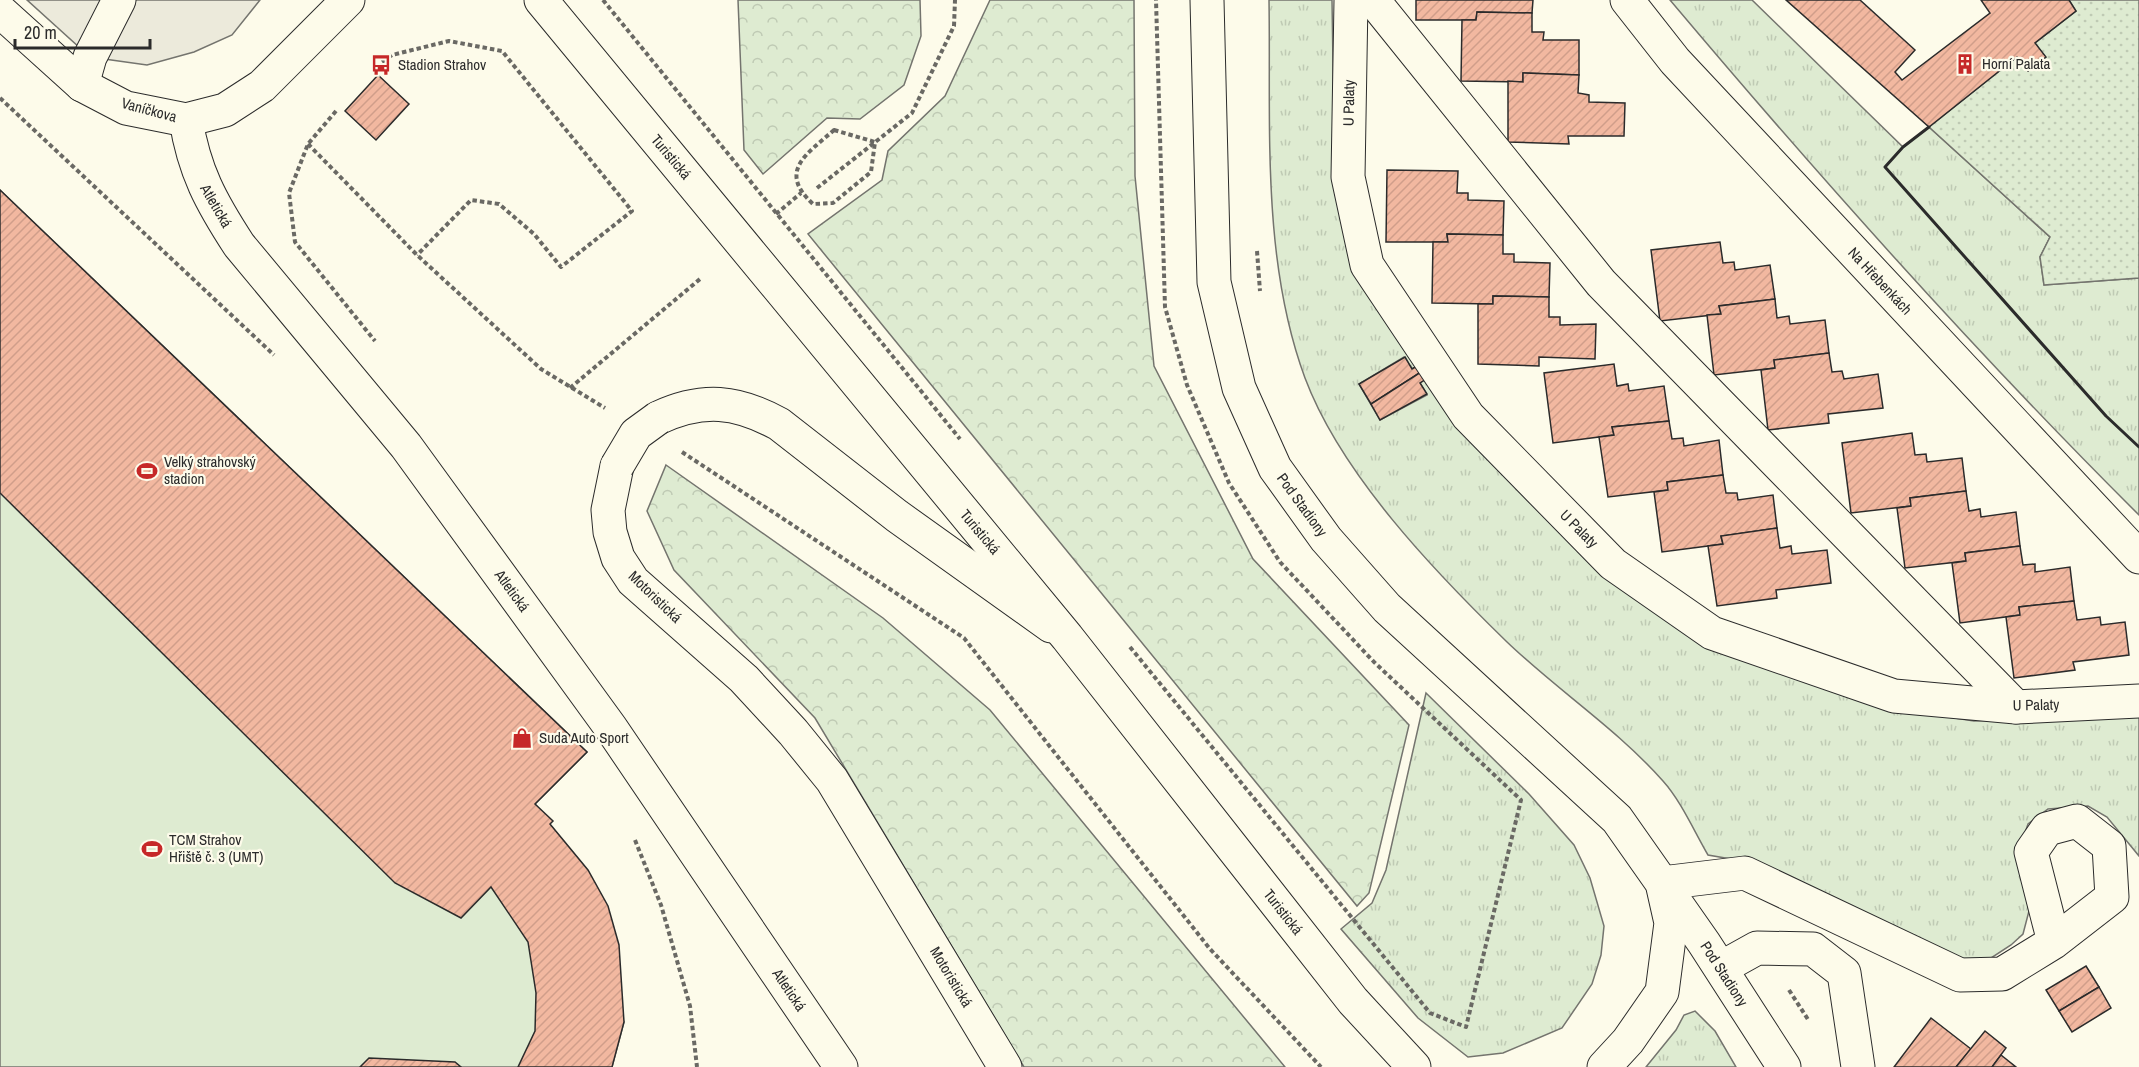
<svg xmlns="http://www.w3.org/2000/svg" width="2139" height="1067" font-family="'Archivo Narrow',sans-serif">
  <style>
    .grass { fill: url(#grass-tufts); stroke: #74746e; stroke-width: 1.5 }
    .forest { fill: url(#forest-crowns); stroke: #74746e; stroke-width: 1.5 }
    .park { fill: url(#park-dots); stroke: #74746e; stroke-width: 1.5 }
    .pitch { fill: #deebd1; stroke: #74746e; stroke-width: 1.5 }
    .parking { fill: #eceadb; stroke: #74746e; stroke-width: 1.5 }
    .building { fill: url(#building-hatch); stroke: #2b2b2b; stroke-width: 1.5 }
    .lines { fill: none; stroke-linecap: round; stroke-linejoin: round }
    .minor-casing { stroke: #2b2b2b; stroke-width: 35 }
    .major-casing { stroke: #2b2b2b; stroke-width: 35 }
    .path { stroke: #6a6964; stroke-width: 4; stroke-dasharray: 4.5 3; stroke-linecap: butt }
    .minor { stroke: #fdfbea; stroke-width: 33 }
    .major { stroke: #fdfbea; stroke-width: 33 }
    .minor-bridge-casing { stroke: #2b2b2b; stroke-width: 35; stroke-linecap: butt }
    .minor-bridge { stroke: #fdfbea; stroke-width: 33 }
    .wall { stroke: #2b2b2b; stroke-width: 3 }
    .labels { text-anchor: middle; stroke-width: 4.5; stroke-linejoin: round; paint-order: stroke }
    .poi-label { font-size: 15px; fill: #2b2b2b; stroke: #fdfbea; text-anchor: start }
    .street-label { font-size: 15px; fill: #2b2b2b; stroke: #fdfbea }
  </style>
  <defs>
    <pattern id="grass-tufts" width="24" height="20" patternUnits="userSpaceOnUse" patternTransform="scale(1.5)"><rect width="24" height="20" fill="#deebd1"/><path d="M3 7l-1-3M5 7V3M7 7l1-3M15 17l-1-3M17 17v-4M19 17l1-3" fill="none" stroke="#bfcab4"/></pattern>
    <pattern id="forest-crowns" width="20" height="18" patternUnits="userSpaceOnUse" patternTransform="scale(1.5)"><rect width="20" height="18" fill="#deebd1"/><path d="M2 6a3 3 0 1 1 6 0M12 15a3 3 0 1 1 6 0" fill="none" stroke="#bfcab4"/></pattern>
    <pattern id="park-dots" width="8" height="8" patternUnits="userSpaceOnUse" patternTransform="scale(1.5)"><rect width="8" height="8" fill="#deebd1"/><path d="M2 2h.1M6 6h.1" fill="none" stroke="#bfcab4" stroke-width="1.8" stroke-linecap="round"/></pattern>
    <pattern id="building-hatch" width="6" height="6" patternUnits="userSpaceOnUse" patternTransform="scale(1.5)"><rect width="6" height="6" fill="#f2b8a0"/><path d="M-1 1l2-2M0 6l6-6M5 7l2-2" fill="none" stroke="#d09e8a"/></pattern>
  </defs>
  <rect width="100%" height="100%" fill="#fdfbea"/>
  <g class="grass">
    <path d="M1269 0H1332L1335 194 1417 366 1412 369 1404 357 1359 384 1380 420 1427 395 1420 383 1426 379 1636 598 1903 710 1974 721 2139 714V856L2107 817 2088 806 2048 809 2028 824 2018 853 2029 911 2023 934 2011 945 1988 960 1967 964 1760 864 1708 855C1694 831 1681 801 1663 781 1617 729 1557 690 1507 642 1434 571 1341 474 1305 378 1261 259 1271 124 1269 0Z"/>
    <path d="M1670 0H1752L1903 147 1929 127 2050 237 2040 257 2044 285 2139 278V515C1974 351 1820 178 1670 0Z"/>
    <polygon points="1426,693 1529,794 1574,845 1590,878 1604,926 1601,955 1592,984 1562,1028 1503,1053 1468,1057 1418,1018 1341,929 1372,903 1386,870"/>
    <polygon points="1695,1011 1715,1031 1736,1067 1646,1067 1676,1030 1684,1015"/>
  </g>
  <g class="forest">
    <polygon points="738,0 920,0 921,36 904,85 860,119 827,118 763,174 744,150"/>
    <polygon points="990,0 1134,0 1135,176 1154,366 1253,559 1409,725 1369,893 1357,906 808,234 882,180 888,151 945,96"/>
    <polygon points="666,465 883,618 990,710 1285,1067 1024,1067 815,718 674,570 647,511"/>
  </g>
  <polygon class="park" points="2069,0 2139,0 2139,278 2044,285 2040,257 2050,237 1929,127 2017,57 2028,71 2045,57 2035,43 2076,11"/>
  <polygon class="pitch" points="0,190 587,752 535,804 550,824 624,1022 612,1067 0,1067"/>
  <polygon class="parking" points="27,0 260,0 232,35 194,52 147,65 90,57"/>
  <g class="building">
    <polygon points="1416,0 1533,0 1532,13 1477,12 1476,20 1416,20"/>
    <polygon points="1786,0 1860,0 1915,50 1895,72 1902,80 1990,13 1981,0 2069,0 2076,11 2035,43 2046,57 2028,71 2017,57 1929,127"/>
    <polygon points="1477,12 1532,13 1532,32 1544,32 1543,40 1579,40 1579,75 1523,73 1523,82 1461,81 1462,20 1476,20"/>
    <polygon points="1523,73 1579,75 1578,93 1589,95 1589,102 1625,103 1624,136 1568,136 1569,144 1508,142 1508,81 1523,82"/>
    <polygon points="378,75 409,104 376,140 345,111"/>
    <polygon points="1387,170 1458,171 1457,193 1468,193 1468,200 1504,201 1503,235 1447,234 1448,242 1386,242"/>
    <polygon points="0,190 587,752 535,804 553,821 550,824 588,870 608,906 619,945 624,1022 612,1067 518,1067 535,1031 536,993 528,942 491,887 461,918 395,883 0,493"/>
    <polygon points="1447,234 1503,235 1503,254 1514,254 1514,262 1550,263 1549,297 1493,296 1493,304 1432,303 1433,242 1448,242"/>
    <polygon points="1720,242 1723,263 1734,262 1735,270 1770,265 1775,299 1719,306 1721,314 1660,321 1651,250"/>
    <polygon points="1493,296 1549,297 1549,317 1560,317 1560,325 1596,324 1595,359 1539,357 1539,366 1478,364 1478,304 1493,304"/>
    <polygon points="1775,299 1777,318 1789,316 1790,324 1825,320 1829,353 1774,360 1775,368 1714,375 1707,315 1721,314 1719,306"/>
    <polygon points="1829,353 1832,372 1842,371 1844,379 1878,374 1883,408 1828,414 1829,423 1768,430 1761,370 1775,368 1774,360"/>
    <polygon points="1405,357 1412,369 1417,366 1421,372 1371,404 1359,384"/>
    <polygon points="1614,364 1617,386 1628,384 1629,391 1664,386 1669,421 1612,427 1614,435 1553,443 1544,373"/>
    <polygon points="1421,372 1426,379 1420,383 1427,394 1380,420 1371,404"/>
    <polygon points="1669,421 1672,439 1683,438 1684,446 1719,440 1723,475 1667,482 1668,490 1608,497 1599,437 1614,435 1612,427"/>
    <polygon points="1912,433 1915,455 1926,454 1927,462 1962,458 1966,491 1910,498 1911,506 1851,513 1842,443"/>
    <polygon points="1723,475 1726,493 1737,493 1738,500 1773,495 1777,528 1721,536 1723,544 1662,552 1654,492 1668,490 1667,482"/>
    <polygon points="1966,491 1969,511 1980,509 1981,517 2016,512 2020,546 1965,553 1966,561 1905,568 1897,508 1911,506 1910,498"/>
    <polygon points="1777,528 1780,548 1791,546 1792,554 1827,550 1831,583 1776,590 1777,598 1717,606 1708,546 1723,544 1721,536"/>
    <polygon points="2020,546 2023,565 2035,564 2035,572 2070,567 2074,601 2019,607 2020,615 1960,623 1952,563 1966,561 1965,553"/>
    <polygon points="2074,601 2077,620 2100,617 2101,625 2125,622 2129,655 2073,662 2075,670 2014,678 2006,617 2020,615 2019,607"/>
    <polygon points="2086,966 2099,987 2059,1011 2046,990"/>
    <polygon points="2099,987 2111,1008 2072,1032 2059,1011"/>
    <polygon points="1931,1018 1971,1049 1956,1067 1894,1067"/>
    <polygon points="1985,1031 2006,1048 1992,1067 1956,1067"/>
    <polygon points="2001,1055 2016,1067 1992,1067"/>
    <polygon points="369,1058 455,1062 461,1067 360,1067"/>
  </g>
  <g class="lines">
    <g class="minor-casing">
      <g id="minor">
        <polyline points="1207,0 1214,282 1239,388 1275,468 1326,539 1387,608 1617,819 1662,883 1671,923 1662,992 1628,1041 1604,1067"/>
        <polyline points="1351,0 1348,177 1367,265 1468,416 1613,564 1712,633 1894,696 2016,707 2139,701"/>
        <polyline points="1373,0 1601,283 2016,707"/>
        <polyline points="1627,0 1675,61 2139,557"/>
        <polyline points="82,85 90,57 119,0"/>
        <path d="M186 120C194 171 211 202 239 245L406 446 611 728 841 1067"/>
        <path d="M658 418C703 397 737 401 779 424L897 516 1051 626"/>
        <polyline points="617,466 608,510 610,532 618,558 633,581 744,679 793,732 832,780 1005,1067"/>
        <polyline points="1721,968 1757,948 1813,949 1844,973 1858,1067"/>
        <polyline points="1784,1067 1704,943 1662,883 1745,873 1960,975 2002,974 2054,942 2112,897 2109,846 2077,821 2047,829 2031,852 2054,942"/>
      </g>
    </g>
    <g class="major-casing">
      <g id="major">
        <polyline points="541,0 1067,637 1353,1001 1414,1067"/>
        <polyline points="0,11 82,85 126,108 186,120 225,110 262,86 348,0"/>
      </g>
    </g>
    <g class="path">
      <polyline points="603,0 960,439"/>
      <polyline points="382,62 392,55 449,41 502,51 632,211 561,267 534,234 499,204 471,200 417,255"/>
      <polyline points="0,98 274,355"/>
      <polyline points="336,111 308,144 289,193 295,242 375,341"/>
      <path d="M834 130 875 142 871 172 833 203 813 204C777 171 807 154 834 130Z"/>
      <polyline points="308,144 417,255 541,369 605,408"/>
      <polyline points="817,188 912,113 954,26 955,0"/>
      <polyline points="776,214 801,193"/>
      <polyline points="1257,251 1260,291"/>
      <polyline points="570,388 700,279"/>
      <polyline points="682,452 964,638 1210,949 1321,1067"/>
      <polyline points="1130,647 1430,1013 1466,1027 1521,800 1374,662 1280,562 1229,483 1187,385 1165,307 1156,0"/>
      <polyline points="635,840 661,905 690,1006 697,1067"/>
      <polyline points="1789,990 1809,1021"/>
    </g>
    <use href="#minor" class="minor"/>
    <use href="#major" class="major"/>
    <g class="minor-bridge-casing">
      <polyline id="minor-bridge" points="617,466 636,434 658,418"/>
    </g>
    <use href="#minor-bridge" class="minor-bridge"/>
    <polyline class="wall" points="1929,127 1903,147 1885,167 2106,416 2139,447"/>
  </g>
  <defs>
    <g id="building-bare" transform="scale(1.62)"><path d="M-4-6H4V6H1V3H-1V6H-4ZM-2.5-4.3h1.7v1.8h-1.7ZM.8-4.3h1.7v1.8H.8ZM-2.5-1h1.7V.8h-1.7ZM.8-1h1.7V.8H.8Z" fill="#c62828" stroke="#fdfbea" stroke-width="2.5" paint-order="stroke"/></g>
    <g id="bus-bare" transform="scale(1.62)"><path d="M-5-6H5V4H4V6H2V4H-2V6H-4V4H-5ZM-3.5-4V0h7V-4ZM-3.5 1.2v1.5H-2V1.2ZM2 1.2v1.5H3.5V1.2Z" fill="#c62828" stroke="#fdfbea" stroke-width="2.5" paint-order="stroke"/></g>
    <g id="stadium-bare" transform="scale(1.62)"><path d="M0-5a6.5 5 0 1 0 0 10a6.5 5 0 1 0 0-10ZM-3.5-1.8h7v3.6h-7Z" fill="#c62828" stroke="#fdfbea" stroke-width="2.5" paint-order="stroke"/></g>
    <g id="shop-bare" transform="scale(1.62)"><path d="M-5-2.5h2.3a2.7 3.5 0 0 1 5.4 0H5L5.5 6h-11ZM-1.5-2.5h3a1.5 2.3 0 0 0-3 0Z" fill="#c62828" stroke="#fdfbea" stroke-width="2.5" paint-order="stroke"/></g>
  </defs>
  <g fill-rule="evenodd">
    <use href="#building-bare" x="1965" y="64"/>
    <use href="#bus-bare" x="381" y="65"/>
    <use href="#stadium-bare" x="147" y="471"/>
    <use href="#shop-bare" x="522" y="738"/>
    <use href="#stadium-bare" x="152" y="849"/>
  </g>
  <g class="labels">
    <g class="poi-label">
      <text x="1982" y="69">Horní Palata</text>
      <text x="398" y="70">Stadion Strahov</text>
      <text x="164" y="467">Velký strahovský<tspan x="164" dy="17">stadion</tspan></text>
      <text x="539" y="743">Suda Auto Sport</text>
      <text x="169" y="845">TCM Strahov<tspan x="169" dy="17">Hřiště č. 3 (UMT)</tspan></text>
    </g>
    <g class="street-label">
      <text transform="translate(1349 103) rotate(-89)" y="5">U Palaty</text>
      <text transform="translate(149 110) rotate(15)" y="5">Vaníčkova</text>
      <text transform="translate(671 157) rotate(50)" y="5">Turistická</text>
      <text transform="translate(216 206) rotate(60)" y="5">Atletická</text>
      <text transform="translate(1880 281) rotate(47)" y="5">Na Hřebenkách</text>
      <text transform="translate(1302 505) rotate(54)" y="5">Pod Stadiony</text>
      <text transform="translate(1579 529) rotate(45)" y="5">U Palaty</text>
      <text transform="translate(980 532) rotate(50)" y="5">Turistická</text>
      <text transform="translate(512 591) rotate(54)" y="5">Atletická</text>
      <text transform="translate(655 597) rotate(44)" y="5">Motoristická</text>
      <text transform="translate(2036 705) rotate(-1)" y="5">U Palaty</text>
      <text transform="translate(1283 912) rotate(52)" y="5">Turistická</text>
      <text transform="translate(1724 974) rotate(57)" y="5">Pod Stadiony</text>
      <text transform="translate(951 977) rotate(59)" y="5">Motoristická</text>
      <text transform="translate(789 990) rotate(56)" y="5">Atletická</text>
    </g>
  </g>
  <path d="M15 39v9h135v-9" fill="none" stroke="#2b2b2b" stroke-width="3"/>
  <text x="24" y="39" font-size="18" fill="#2b2b2b" stroke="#fdfbea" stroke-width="4.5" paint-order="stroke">20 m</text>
</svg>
